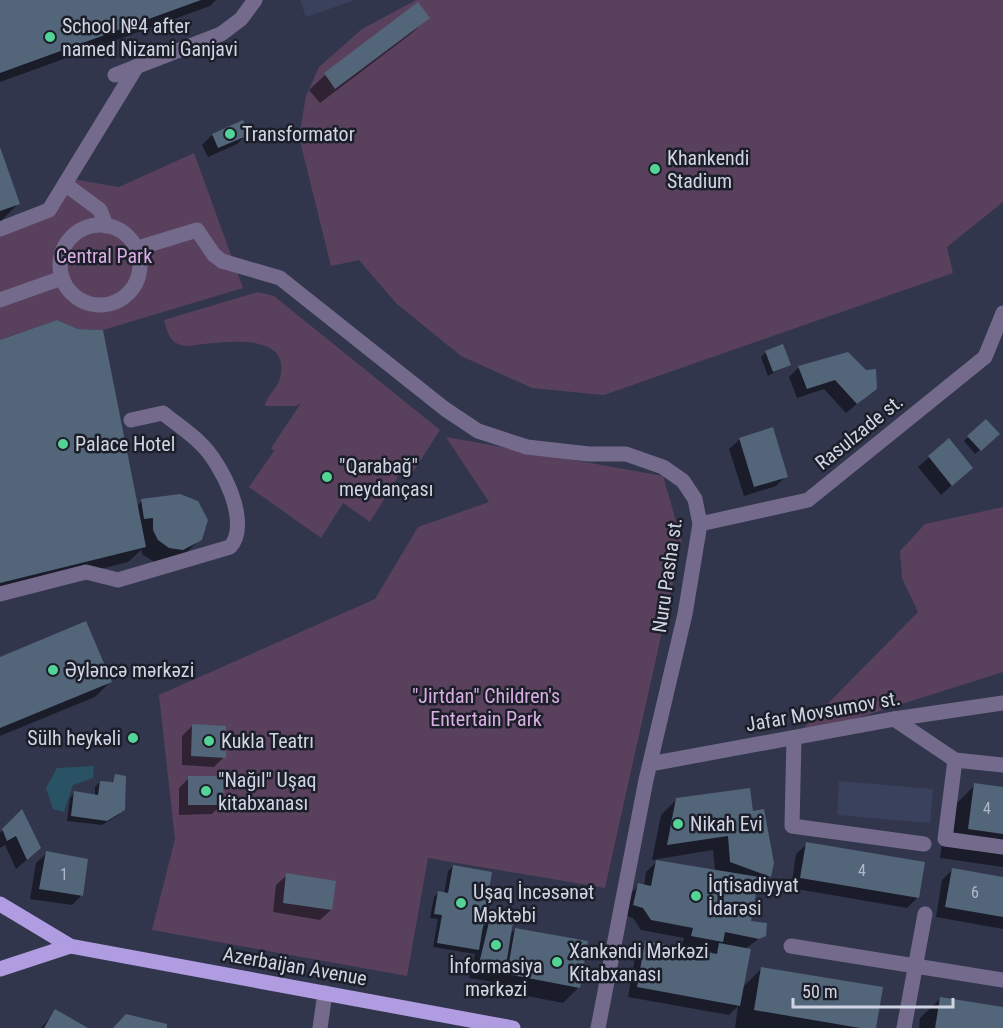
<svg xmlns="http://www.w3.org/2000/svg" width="1003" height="1028" font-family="'Roboto Condensed',sans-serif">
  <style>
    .built { fill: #3a415d }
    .green { fill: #59415e }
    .water { fill: #295365 }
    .shadow { fill: #0007 }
    .building { fill: #526579 }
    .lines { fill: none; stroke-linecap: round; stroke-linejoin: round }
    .minor { stroke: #746b8c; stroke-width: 15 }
    .major { stroke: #b09ce0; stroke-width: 15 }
    .poi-dot { fill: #54d396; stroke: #1c1f29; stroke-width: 2 }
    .labels { text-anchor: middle; stroke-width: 5; stroke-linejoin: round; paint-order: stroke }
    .number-label { font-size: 16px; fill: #b1b9c8 }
    .poi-label { font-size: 20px; fill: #d1d5e3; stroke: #1c1f29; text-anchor: start }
    .park-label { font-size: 20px; fill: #d9aee2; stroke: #1c1f29 }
    .street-label { font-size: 20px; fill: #d1d5e3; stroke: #1c1f29 }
  </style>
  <rect width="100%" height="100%" fill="#31364d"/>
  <g class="built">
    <polygon points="300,0 355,0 306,17"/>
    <polygon points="839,781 933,789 930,823 837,815"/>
  </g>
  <g class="green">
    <polygon points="416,0 1003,0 1003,202 947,247 953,273 604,395 532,388 461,356 397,304 359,260 331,266 299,137 306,96 319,67 362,29"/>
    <polygon points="194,153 243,288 103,330 78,329 57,320 0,340 0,230 51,210 72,179 119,187"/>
    <path d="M258 292 274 296 440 430 413 472 404 467 370 522 343 503 321 538 249 487 274 451 271 448 301 403 296 406H265C266 395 278 389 280 378 293 327 212 344 186 346 170 344 168 334 164 320Z"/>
    <polygon points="446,437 663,476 682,542 605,888 428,858 407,976 152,930 175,839 159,695 375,599 418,527 489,502"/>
    <polygon points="1003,507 1003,672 794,738 918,612 902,578 900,551 925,524"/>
  </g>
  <polygon class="water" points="94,766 93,778 73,785 64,812 53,809 46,788 57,768"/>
  <g class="shadow">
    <polygon points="0,0 216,0 210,6 0,82"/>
    <polygon points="417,4 428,18 412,33 320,103 309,90 325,75"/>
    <polygon points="242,122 247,134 237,144 208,157 202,145 212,135"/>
    <polygon points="0,150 18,204 0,222"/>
    <polygon points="0,341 136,507 142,501 186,497 201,507 206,527 195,544 179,560 160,565 143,555 141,550 128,562 0,594"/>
    <polygon points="766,352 789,364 768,376 761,357"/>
    <polygon points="799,367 876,388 846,413 824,389 797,398 789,377"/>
    <polygon points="968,437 993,439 975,454 964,441"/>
    <polygon points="740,439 786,476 776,486 744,496 729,449"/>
    <polygon points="949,440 971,468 941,495 918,467"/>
    <polygon points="0,659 110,682 95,697 0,736"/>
    <polygon points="192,726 224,757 214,767 182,765 182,736"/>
    <polygon points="116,776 123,810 118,815 102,825 67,821 70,798 75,793 95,796 95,787 100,782 110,784"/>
    <polygon points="189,778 222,804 212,814 179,815 179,788"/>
    <polygon points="975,785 1003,789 1003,867 940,858 946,814"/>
    <polygon points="677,799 752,813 769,876 755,891 750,922 764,935 745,949 742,988 761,969 874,1028 735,1028 738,1006 729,1015 628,997 636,953 646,943 710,955 712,952 682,946 684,938 641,930 633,918 624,915 629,895 639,885 644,886 646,872 656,862 715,871 713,850 652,860 661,815"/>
    <polygon points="22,811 29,858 16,869 5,845 0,848 0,833"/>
    <polygon points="807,844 917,898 907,908 791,888 796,854"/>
    <polygon points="47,853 82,895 72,905 30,899 36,863"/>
    <polygon points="453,866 480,930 491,919 509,935 515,929 579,987 563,1003 492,989 493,982 469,978 475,954 433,947 438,919 430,918 434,897 438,893 444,894 448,871"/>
    <polygon points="952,870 1003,879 1003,929 936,917 942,880"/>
    <polygon points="287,875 331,910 320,920 273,912 276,885"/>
    <polygon points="941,998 1003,1009 1003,1028 919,1028 920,1018"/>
    <polygon points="56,1011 85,1028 41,1028"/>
  </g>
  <g class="building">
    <polygon points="0,0 201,0 0,73"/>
    <polygon points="418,2 430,18 335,89 324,73"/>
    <polygon points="243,120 249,135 218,148 212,134"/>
    <polygon points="0,147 20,204 0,211"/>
    <polygon points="57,320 78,329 103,330 146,547 0,583 0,340"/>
    <polygon points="783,344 791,365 773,372 765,351"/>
    <polygon points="848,352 866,370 876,369 877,389 857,404 835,380 807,389 798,366"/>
    <polygon points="986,419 1000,434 981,451 967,436"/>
    <polygon points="773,427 788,477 754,487 739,438"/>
    <polygon points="949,438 973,468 952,486 928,456"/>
    <polygon points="180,494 198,501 208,520 202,540 183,550 169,548 158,540 153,530 153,518 144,519 141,499"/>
    <polygon points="86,621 112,682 0,728 0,657"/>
    <polygon points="192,724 226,726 226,758 191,756"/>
    <polygon points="115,774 126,776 125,810 107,821 71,816 74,791 98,795 100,781 113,782"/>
    <polygon points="188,776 224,776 223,805 188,805"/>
    <polygon points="974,783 1003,787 1003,834 968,829"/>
    <polygon points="750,788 753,811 764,809 774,863 771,877 730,862 728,836 667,845 676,798"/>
    <polygon points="22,809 41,848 27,860 16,836 7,841 2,829"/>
    <polygon points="806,842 925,862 919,898 800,878"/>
    <polygon points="46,851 88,859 83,896 39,889"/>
    <polygon points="656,860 759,877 751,921 767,923 766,936 759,939 725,932 723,942 691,936 693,928 651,920 643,908 633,905 638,883 651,886"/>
    <polygon points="453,865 492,872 479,950 437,943 442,915 434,914 438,891 448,893"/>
    <polygon points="952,868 1003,877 1003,917 945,907"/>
    <polygon points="286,873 336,881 332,910 283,903"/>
    <polygon points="490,918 513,922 505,972 478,968"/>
    <polygon points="515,928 588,941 580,988 507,974"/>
    <polygon points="645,941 717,954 719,943 751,949 740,1006 637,987"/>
    <polygon points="761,967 883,987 876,1028 860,1028 754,1010"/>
    <polygon points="940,997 1003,1007 1003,1028 935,1028"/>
    <polygon points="55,1009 88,1028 44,1028"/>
    <polygon points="126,1014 167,1024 167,1028 113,1028"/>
  </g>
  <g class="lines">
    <g class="minor">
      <polyline points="115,75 221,34 241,19 255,0"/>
      <polyline points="65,184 100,210 106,226"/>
      <circle cx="100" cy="265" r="40"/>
      <polyline points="0,229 49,210 137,66"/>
      <polyline points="138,248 197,230 214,255 222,261 280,278 445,409 478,431 527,447 589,454 626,454 663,467 683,481 695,499 700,524 685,614 646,780 598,1028"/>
      <polyline points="0,300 62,278"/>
      <polyline points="700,524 808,500 985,357 1003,313"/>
      <path d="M0 594 86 572 118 580 230 547C252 523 221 462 200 443 189 432 175 423 163 413L131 420"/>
      <polyline points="894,719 955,760 1003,765"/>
      <polyline points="794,738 792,826 924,844"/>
      <polyline points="955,760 945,839 1003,847"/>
      <polyline points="650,764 894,719 1003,703"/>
      <polyline points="791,946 1003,980"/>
      <polyline points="320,1028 325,993"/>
      <polyline points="904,1028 925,914"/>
    </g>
    <g class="major">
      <polyline points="0,904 70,946 513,1028"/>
      <polyline points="0,969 70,946"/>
    </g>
  </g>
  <g class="poi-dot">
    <circle cx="50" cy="37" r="6"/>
    <circle cx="230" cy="134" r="6"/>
    <circle cx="655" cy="169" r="6"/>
    <circle cx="63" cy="444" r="6"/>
    <circle cx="327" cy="477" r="6"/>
    <circle cx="53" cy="670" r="6"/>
    <circle cx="133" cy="738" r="6"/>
    <circle cx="209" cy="741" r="6"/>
    <circle cx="206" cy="791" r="6"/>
    <circle cx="678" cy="824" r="6"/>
    <circle cx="696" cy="896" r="6"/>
    <circle cx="461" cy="903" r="6"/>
    <circle cx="496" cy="945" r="6"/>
    <circle cx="557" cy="962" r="6"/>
  </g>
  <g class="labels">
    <g class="number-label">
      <text x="987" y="814">4</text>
      <text x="862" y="876">4</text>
      <text x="64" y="880">1</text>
      <text x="975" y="898">6</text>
    </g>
    <g class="poi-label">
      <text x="62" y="33">School №4 after<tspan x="62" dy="23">named Nizami Ganjavi</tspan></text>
      <text x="242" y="141">Transformator</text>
      <text x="667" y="165">Khankendi<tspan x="667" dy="23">Stadium</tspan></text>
      <text x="75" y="451">Palace Hotel</text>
      <text x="339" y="473">"Qarabağ"<tspan x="339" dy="23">meydançası</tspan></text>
      <text x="65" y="677">Əyləncə mərkəzi</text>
      <text x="121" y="745" text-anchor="end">Sülh heykəli</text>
      <text x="221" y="748">Kukla Teatrı</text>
      <text x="218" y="787">"Nağıl" Uşaq<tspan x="218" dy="23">kitabxanası</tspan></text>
      <text x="690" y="831">Nikah Evi</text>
      <text x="708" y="892">İqtisadiyyat<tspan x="708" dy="23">İdarəsi</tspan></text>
      <text x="473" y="899">Uşaq İncəsənət<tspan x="473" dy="23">Məktəbi</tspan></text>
      <text x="569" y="958">Xankəndi Mərkəzi<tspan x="569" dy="23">Kitabxanası</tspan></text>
      <text x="496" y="973" text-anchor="middle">İnformasiya<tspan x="496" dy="23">mərkəzi</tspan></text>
    </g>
    <g class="park-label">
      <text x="104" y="263">Central Park</text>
      <text x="486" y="703">"Jirtdan" Children's<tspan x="486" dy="23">Entertain Park</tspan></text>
    </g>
    <g class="street-label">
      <text transform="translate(859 432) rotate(-39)" y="7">Rasulzade st.</text>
      <text transform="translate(667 575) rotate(-82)" y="7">Nuru Pasha st.</text>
      <text transform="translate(823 711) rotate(-10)" y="7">Jafar Movsumov st.</text>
      <text transform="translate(295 966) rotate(10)" y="7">Azerbaijan Avenue</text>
    </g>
  </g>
  <path d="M793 998v9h160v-9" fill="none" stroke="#d1d5e3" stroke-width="3"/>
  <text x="802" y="998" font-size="18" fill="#d1d5e3" stroke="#1c1f29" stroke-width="4.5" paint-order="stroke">50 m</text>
</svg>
